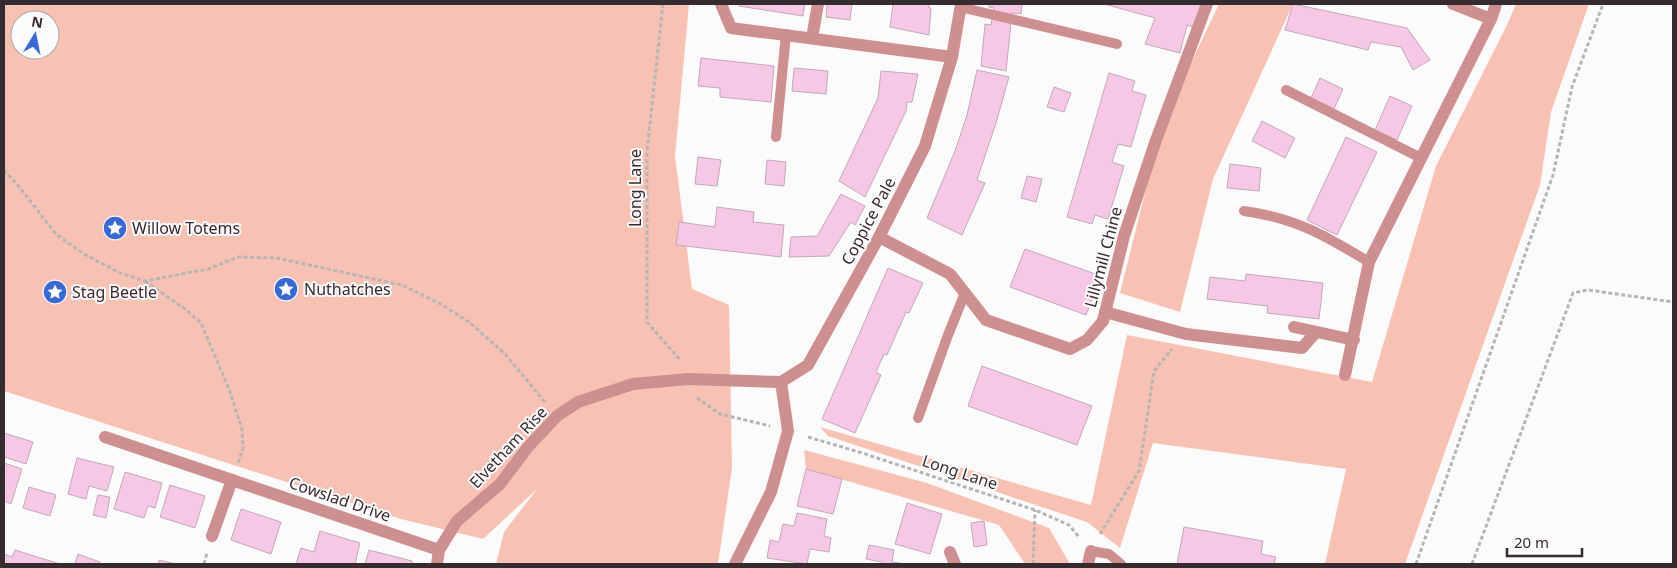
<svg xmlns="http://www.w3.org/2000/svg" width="1677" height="568" font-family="'Noto Sans',sans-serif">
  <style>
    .green { fill: #f7c2b3; fill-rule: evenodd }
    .building { fill: #f7c7e6; stroke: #c1a9b8 }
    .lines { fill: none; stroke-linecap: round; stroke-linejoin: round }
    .path { stroke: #b8b4b5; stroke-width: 3; stroke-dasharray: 4 2.5; stroke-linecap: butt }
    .service { stroke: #ce8f90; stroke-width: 10 }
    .pedestrian { stroke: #ce8f90; stroke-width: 12 }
    .minor { stroke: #ce8f90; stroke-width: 12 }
    .labels { text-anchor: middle; stroke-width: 4; stroke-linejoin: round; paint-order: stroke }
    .street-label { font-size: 16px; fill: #362b2e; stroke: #fbfbfb }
    .poi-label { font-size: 16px; fill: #362b2e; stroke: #fbfbfb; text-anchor: start }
  </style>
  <rect width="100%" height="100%" fill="#fbfbfb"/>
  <g class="green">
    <path d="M4 4H689L675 156 692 289 729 305 732 468 718 564H496L504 532 537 489 483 539 401 519 4 391ZM20 20H50V50H20Z"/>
    <polygon points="1219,4 1293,4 1213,179 1180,312 1120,293 1162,124"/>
    <polygon points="1516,4 1589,4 1551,112 1540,185 1405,564 1325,564 1346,469 1153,443 1120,548 1087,522 828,436 820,427 1091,505 1127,335 1372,382 1436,166 1507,25"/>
    <polygon points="804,450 927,483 1049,528 1070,564 1025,564 999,525 806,469"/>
  </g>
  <g class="building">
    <polygon points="739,4 805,4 803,16 739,6"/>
    <polygon points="827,4 852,4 850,20 826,17"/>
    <polygon points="893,4 929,4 929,8 931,8 929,35 890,27"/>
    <polygon points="989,4 1022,4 1021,14 1012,13 1006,71 981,66 985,24 991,25 994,8 989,7"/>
    <polygon points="1104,4 1201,4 1194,28 1187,25 1180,53 1145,44 1155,18"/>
    <polygon points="1293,4 1407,28 1430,60 1413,70 1401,47 1371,42 1368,50 1285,30"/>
    <polygon points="701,58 774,66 771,102 720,97 720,88 698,86"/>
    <polygon points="794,68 828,71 826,94 792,91"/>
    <polygon points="977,70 1009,77 996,123 977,180 985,183 962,235 927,218 955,151 967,115"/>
    <polygon points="881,71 918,74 912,102 907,102 906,111 865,197 839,181 878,98"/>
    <polygon points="1109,73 1135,81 1132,91 1146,95 1131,147 1118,144 1112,162 1124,166 1108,219 1095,215 1092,224 1067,217"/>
    <polygon points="1320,78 1343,89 1334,109 1311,98"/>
    <polygon points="1054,87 1071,93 1064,112 1047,107"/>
    <polygon points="1390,96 1412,106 1397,140 1375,130"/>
    <polygon points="1262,121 1295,138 1285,158 1252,141"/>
    <polygon points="1346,137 1377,152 1337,235 1307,220"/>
    <polygon points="698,157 721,160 717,186 695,184"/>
    <polygon points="767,160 786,162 784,186 765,184"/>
    <polygon points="1230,164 1261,168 1259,191 1227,188"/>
    <polygon points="1027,176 1042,179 1036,202 1021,198"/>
    <polygon points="841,194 865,206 855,225 851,222 829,256 789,257 791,237 817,236"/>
    <polygon points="717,207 754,212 753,222 784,225 781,257 676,245 679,222 715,227"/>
    <polygon points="1025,249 1101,276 1086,315 1010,287"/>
    <polygon points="888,268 923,283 909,313 906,312 887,355 884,354 876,372 881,375 855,433 822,419"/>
    <polygon points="1246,274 1323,283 1319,319 1267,313 1268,306 1207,299 1210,277 1245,281"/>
    <polygon points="982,366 1092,406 1077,445 968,406"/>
    <polygon points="4,433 33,442 26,464 4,457"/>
    <polygon points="77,458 114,467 107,491 89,486 86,499 68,494"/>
    <polygon points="4,463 22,469 11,504 4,501"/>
    <polygon points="806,469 842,479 833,514 797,506"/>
    <polygon points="125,472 162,483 155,508 148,506 144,518 114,509"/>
    <polygon points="170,485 205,496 195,528 160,517"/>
    <polygon points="29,487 56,495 50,516 23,508"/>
    <polygon points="98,495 110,497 106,518 93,515"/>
    <polygon points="907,503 942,514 930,554 895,544"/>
    <polygon points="241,509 281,522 271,554 231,540"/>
    <polygon points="797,513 827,519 824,536 831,538 829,552 810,549 807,564 767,558 770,540 779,542 783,524 794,526"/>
    <polygon points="984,521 987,545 974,547 971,523"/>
    <polygon points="1184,527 1263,541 1261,554 1276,557 1274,564 1177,564"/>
    <polygon points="320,531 360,543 355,564 296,564 301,548 314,552"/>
    <polygon points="869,545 894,550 892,562 906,564 882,564 882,562 866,559"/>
    <polygon points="15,550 60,564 4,564 4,554 12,557"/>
    <polygon points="369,550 412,561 413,564 365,564"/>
    <polygon points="78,554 100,562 99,564 75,564"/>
    <polygon points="159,560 176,564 158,564"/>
  </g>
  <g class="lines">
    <g class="path">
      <polyline points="663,4 647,151 647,322 680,360"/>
      <polyline points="4,170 16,183 56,234 84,254 120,273 145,281 208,269 238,257 277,258 402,285 439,303 469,322 505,354 545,402"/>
      <polyline points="145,281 185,309 201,323 229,389 242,429 243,449 238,463"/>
      <polyline points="697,398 720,414 770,426"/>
      <polyline points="808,437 859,452 1035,510 1069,525 1079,537"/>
      <polyline points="1100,534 1139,471 1154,371 1172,349"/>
      <polyline points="204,564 207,553"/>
      <polyline points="1033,564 1035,510"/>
      <polyline points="1416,564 1553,175 1572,87 1603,4"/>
      <polyline points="1472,564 1573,293 1588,290 1673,302"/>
    </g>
    <g class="service">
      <polyline points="960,7 1117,44"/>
      <polyline points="1286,90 1421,158"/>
      <polyline points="776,137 786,34"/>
      <path d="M1244 211C1296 218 1326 236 1369 262"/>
      <polyline points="918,418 948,335 965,293"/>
      <polyline points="1091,551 1109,554 1121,564"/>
    </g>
    <polyline class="pedestrian" points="1105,312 1186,334 1302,348 1316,332"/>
    <g class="minor">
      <polyline points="721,4 731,28 952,57"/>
      <polyline points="1453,4 1491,19"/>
      <polyline points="812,38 818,4"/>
      <polyline points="879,237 950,274 986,320 1070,349 1087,340 1103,321 1124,236 1156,140 1207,4"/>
      <polyline points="1294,327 1354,340"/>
      <polyline points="1345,375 1369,262 1491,19 1496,4"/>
      <polyline points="781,382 808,365 879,237 925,146 952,57 961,4"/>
      <polyline points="105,437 439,550"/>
      <polyline points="212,536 232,480"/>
      <polyline points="950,552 955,564"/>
      <polyline points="437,564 439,550 457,521 500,484 528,447 557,416 578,402 633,384 688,379 781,382"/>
      <polyline points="735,564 771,492 788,431 781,382"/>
      <polyline points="1088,564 1091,551"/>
    </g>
  </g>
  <defs>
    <g id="sight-disc" transform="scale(1.25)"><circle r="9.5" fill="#3869d9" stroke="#fbfbfb"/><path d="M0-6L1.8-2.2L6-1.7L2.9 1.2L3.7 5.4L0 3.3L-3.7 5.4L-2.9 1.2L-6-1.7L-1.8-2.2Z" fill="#fff"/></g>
  </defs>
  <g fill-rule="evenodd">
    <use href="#sight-disc" x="115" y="228"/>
    <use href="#sight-disc" x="286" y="289"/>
    <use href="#sight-disc" x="55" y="292"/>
  </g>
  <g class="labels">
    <g class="street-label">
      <text transform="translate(635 188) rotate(-90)" y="6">Long Lane</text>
      <text transform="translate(868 221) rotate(-62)" y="6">Coppice Pale</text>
      <text transform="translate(1103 257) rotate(-75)" y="6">Lillymill Chine</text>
      <text transform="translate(508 447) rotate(-47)" y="6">Elvetham Rise</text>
      <text transform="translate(960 472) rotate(18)" y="6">Long Lane</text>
      <text transform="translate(340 499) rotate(19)" y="6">Cowslad Drive</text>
    </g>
    <g class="poi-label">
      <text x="132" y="234">Willow Totems</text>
      <text x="304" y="295">Nuthatches</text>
      <text x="72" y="298">Stag Beetle</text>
    </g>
  </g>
  <rect width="1677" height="568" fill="none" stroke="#362b2e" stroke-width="10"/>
  <g transform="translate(35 35) rotate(10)"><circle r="24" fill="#fbfbfb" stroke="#aca8a9"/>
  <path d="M0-4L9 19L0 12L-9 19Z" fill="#3869d9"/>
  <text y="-8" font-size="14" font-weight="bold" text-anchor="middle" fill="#362b2e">N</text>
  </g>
  <path d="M1507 548v8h75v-8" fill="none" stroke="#362b2e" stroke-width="2.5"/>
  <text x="1514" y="548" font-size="15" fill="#362b2e" stroke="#fbfbfb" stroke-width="4" paint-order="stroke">20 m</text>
</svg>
